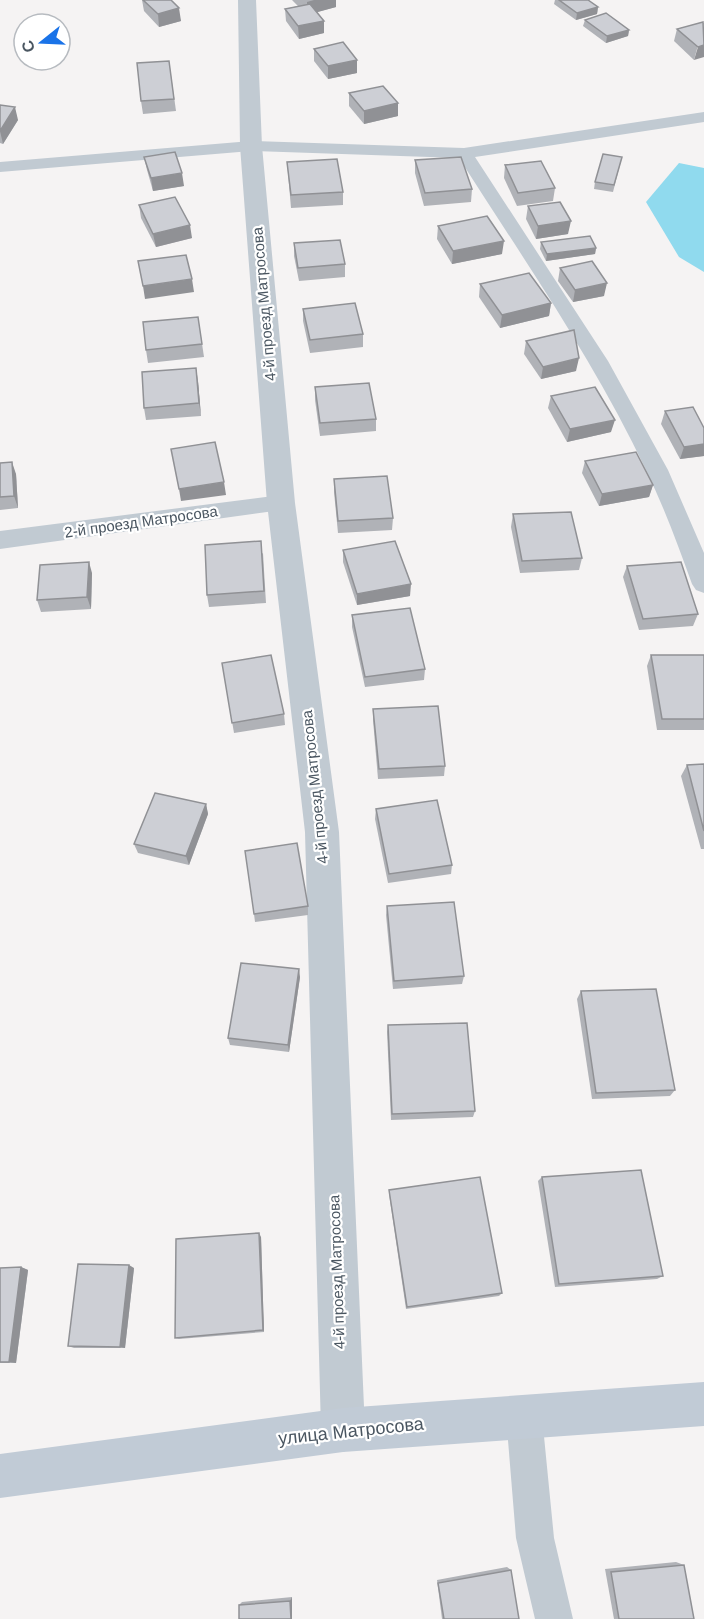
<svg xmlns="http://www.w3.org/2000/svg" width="704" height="1619" font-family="Arial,sans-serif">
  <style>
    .water { fill: #90daee }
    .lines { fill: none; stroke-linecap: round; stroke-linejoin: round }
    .minor { fill: #c1cad2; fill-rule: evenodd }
    .tertiary { fill: #c1cad2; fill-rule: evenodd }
    .secondary { fill: #c1cbd6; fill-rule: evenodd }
    .wall { fill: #b0b2b7 }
    .shaded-wall { fill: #909195 }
    .building { fill: #cdcfd5; stroke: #909195; stroke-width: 1.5 }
    .labels { text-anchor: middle; stroke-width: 4.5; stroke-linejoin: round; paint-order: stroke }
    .street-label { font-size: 15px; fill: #4a5661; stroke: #fff }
    .near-street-label { font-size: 18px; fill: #4a5661; stroke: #fff }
  </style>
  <rect width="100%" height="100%" fill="#f5f3f3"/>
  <polygon class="water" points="679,163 704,168 704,272 679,257 646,202"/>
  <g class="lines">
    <g class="minor">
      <path d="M704 112V122L475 157 608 361 668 470 704 553V593L696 590 692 584C678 545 664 507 646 470 594 360 524 260 459 158L251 151 0 172V162L251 141 464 148Z"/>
      <polygon points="281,495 289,497 292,503 289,509 0,549 0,531"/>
      <polygon points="524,1398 537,1403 542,1416 554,1538 573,1619 535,1619 516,1538 506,1416 511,1403"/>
    </g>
    <polygon class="tertiary" points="238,0 256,0 262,146 295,503 339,832 365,1430 359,1446 343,1452 327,1446 321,1430 305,832 267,503 240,146"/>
    <polygon class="secondary" points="704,1382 704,1426 343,1452 0,1498 0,1454 343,1408"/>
  </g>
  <g class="wall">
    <polygon points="142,0 171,0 181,21 159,27 144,11"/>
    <polygon points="292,0 336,0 336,7 317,12 324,21 324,33 299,39 286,21 285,9 298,6"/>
    <polygon points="555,0 588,0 598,7 597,14 576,20 554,4"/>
    <polygon points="585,20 629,30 628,36 606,43 583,26"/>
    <polygon points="704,23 694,60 674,41 677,29"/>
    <polygon points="314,49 357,73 328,79 314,61"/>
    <polygon points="169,61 176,111 143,114 141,101"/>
    <polygon points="349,93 398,103 398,116 364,124 349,106"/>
    <polygon points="0,105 18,120 3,144 0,143"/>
    <polygon points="144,157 184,186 153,191 147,170"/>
    <polygon points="622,157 613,192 594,189 595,182"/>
    <polygon points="415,160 472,189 471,202 424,206 415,173"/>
    <polygon points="287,162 343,192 343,205 291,208"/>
    <polygon points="505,165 555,188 553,201 517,206 504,178"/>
    <polygon points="139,205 192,238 156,247 141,218"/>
    <polygon points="528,206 568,234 536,239 526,219"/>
    <polygon points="438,226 502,254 452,264 437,239"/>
    <polygon points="541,242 596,248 595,254 546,261 540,249"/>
    <polygon points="294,243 345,264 345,277 299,281 294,256"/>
    <polygon points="560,268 604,296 573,302 558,281"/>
    <polygon points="480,284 551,303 549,316 500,328 479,297"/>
    <polygon points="303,309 363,334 363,347 310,353 303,321"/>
    <polygon points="198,317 204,357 148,363 146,350"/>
    <polygon points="526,341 576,371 541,379 524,354"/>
    <polygon points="198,381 201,416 146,420 144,408"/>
    <polygon points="315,387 376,419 376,431 320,436 315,400"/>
    <polygon points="551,396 611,432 567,442 548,408"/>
    <polygon points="665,411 704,428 704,456 680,459 661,424"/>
    <polygon points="585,461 653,485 649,497 599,506 582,473"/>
    <polygon points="0,463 16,474 18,508 0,510"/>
    <polygon points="334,479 393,518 392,530 338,533 334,492"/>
    <polygon points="513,514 582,558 579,570 520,573 511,527"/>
    <polygon points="343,550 410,596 357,605 343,562"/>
    <polygon points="263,553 266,603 209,607 207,595"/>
    <polygon points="627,566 698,614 693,626 639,630 623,577"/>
    <polygon points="92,573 91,609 41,612 37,600"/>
    <polygon points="352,615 425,669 424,680 365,687 352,627"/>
    <polygon points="651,655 704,655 704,730 657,730 647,666"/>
    <polygon points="222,663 284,714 285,725 234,733"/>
    <polygon points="373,709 445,766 444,776 378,779 373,720"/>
    <polygon points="704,764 704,849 701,849 681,776 687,765"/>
    <polygon points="206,804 208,814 189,865 138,853 134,844"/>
    <polygon points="376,809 452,865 451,874 388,883 375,819"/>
    <polygon points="308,906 308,915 255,922 254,914"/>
    <polygon points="387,906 464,976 462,984 393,989 386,915"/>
    <polygon points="300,977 289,1052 230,1045 228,1038"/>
    <polygon points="581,991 675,1090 670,1096 592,1099 577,999"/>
    <polygon points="388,1025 475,1111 473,1117 391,1120 387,1032"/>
    <polygon points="542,1177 663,1276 657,1279 555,1287 538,1181"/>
    <polygon points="389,1190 502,1293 499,1296 406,1309 389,1194"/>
    <polygon points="261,1237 264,1332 179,1339 175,1338"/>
    <polygon points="21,1267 28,1270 16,1363 0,1363 0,1268"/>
    <polygon points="134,1268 125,1348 74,1348 68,1346"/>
    <polygon points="676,1562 684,1565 694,1619 614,1619 605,1569"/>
    <polygon points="507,1567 511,1570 519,1619 442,1619 437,1580"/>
    <polygon points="292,1597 292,1619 239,1619 239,1605 242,1602"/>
  </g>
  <g class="shaded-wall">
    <polygon points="314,0 336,0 336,7 307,15 307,2"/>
    <polygon points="598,7 597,14 576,20 577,13"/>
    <polygon points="179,8 181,21 159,27 158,14"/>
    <polygon points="324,21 324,33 299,39 298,26"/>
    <polygon points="629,30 628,36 606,43 607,36"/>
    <polygon points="704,45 704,57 694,60 698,47"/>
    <polygon points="357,60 357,73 328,79 328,66"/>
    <polygon points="398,103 398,116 364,124 364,111"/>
    <polygon points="15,107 18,120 3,144 0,131"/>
    <polygon points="182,173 184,186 153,191 151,178"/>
    <polygon points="571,221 568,234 536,239 538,226"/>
    <polygon points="190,225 192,238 156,247 153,234"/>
    <polygon points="504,241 502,254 452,264 453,251"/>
    <polygon points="596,248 595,254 546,261 547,254"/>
    <polygon points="192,279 194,292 145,299 143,286"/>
    <polygon points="607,283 604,296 573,302 575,290"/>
    <polygon points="551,303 549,316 500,328 502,315"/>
    <polygon points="579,358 576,371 541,379 543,367"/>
    <polygon points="196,368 198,381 201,416 199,403"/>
    <polygon points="615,420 611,432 567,442 570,429"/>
    <polygon points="704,444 704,456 680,459 684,447"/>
    <polygon points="12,462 16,474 18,508 14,496"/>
    <polygon points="224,482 226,495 181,501 179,489"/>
    <polygon points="653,485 649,497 599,506 602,494"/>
    <polygon points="89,562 92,573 91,609 87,597"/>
    <polygon points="411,584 410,596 357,605 357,594"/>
    <polygon points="206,804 208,814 189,865 186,856"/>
    <polygon points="299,969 300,977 289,1052 288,1045"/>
    <polygon points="259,1233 261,1237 264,1332 263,1330"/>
    <polygon points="129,1265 134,1268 125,1348 120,1347"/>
    <polygon points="21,1267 28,1270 16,1363 9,1362"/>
    <polygon points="292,1597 292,1619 291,1619 290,1601"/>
  </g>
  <g class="building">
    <polygon points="143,0 171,0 179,8 158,14"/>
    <polygon points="559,0 588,0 598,7 577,13"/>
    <polygon points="310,4 324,21 298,26 285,9"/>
    <polygon points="606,13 629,30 607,36 585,20"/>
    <polygon points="703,22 704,45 698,47 677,29"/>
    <polygon points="343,42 357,60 328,66 314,49"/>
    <polygon points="169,61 174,99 141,101 137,63"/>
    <polygon points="383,86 398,103 364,111 349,93"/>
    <polygon points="0,105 15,107 0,131"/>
    <polygon points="175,152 182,173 151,178 144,157"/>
    <polygon points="603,154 622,157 614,185 595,182"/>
    <polygon points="461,157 472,189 425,193 415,160"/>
    <polygon points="337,159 343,192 291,195 287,162"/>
    <polygon points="541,161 555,188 518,193 505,165"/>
    <polygon points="175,197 190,225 153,234 139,205"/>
    <polygon points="560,202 571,221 538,226 528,206"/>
    <polygon points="487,216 504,241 453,251 438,226"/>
    <polygon points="590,236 596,248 547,254 541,242"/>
    <polygon points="340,240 345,264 298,268 294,243"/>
    <polygon points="186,255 192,279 143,286 138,261"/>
    <polygon points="592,261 607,283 575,290 560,268"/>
    <polygon points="529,273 551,303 502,315 480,284"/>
    <polygon points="355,303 363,334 310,340 303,309"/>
    <polygon points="198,317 202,344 146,350 143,322"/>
    <polygon points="574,330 579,358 543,367 526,341"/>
    <polygon points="196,368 199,403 144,408 142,372"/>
    <polygon points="369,383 376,419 320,423 315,387"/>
    <polygon points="595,387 615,420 570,429 551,396"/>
    <polygon points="693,407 704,428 704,444 684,447 665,411"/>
    <polygon points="215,442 224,482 179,489 171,449"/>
    <polygon points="636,452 653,485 602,494 585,461"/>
    <polygon points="12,462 14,496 0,497 0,463"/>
    <polygon points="387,476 393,518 338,521 334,479"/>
    <polygon points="571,512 582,558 522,561 513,514"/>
    <polygon points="261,541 264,591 207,595 205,545"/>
    <polygon points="395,541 411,584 357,594 343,550"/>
    <polygon points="89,562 87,597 37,600 40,565"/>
    <polygon points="681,562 698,614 643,619 627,566"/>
    <polygon points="410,608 425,669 365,677 352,615"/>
    <polygon points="271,655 284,714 232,723 222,663"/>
    <polygon points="651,655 704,655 704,719 662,719"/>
    <polygon points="438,706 445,766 379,769 373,709"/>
    <polygon points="704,764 704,831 687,765"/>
    <polygon points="155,793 206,804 186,856 134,844"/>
    <polygon points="437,800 452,865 389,874 376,809"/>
    <polygon points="297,843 308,906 254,914 245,851"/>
    <polygon points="454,902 464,976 394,981 387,906"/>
    <polygon points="241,963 299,969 288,1045 228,1038"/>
    <polygon points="656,989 675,1090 596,1093 581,991"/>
    <polygon points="467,1023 475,1111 392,1114 388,1025"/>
    <polygon points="641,1170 663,1276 559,1284 542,1177"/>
    <polygon points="480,1177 502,1293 407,1307 389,1190"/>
    <polygon points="259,1233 263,1330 175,1338 176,1239"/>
    <polygon points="78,1264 129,1265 120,1347 68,1346"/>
    <polygon points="21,1267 9,1362 0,1362 0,1268"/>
    <polygon points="684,1565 694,1619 619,1619 611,1572"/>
    <polygon points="511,1570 519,1619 444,1619 438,1583"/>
    <polygon points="290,1601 291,1619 239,1619 239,1605"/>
  </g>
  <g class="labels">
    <g class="street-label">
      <text transform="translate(264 304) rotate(-95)" y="5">4-й проезд Матросова</text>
      <text transform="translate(141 522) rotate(-8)" y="5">2-й проезд Матросова</text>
      <text transform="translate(315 787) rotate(-96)" y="5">4-й проезд Матросова</text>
      <text transform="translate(337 1272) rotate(-92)" y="5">4-й проезд Матросова</text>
    </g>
    <g class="near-street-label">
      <text transform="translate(351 1431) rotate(-6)" y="6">улица Матросова</text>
    </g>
  </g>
  <g transform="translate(42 42) rotate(252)"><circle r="28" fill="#ffffff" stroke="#b7bbc0" stroke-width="1.5"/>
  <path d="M0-4.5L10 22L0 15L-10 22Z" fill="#1a73e8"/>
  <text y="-9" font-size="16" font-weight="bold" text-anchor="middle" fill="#4a5661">С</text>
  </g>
</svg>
